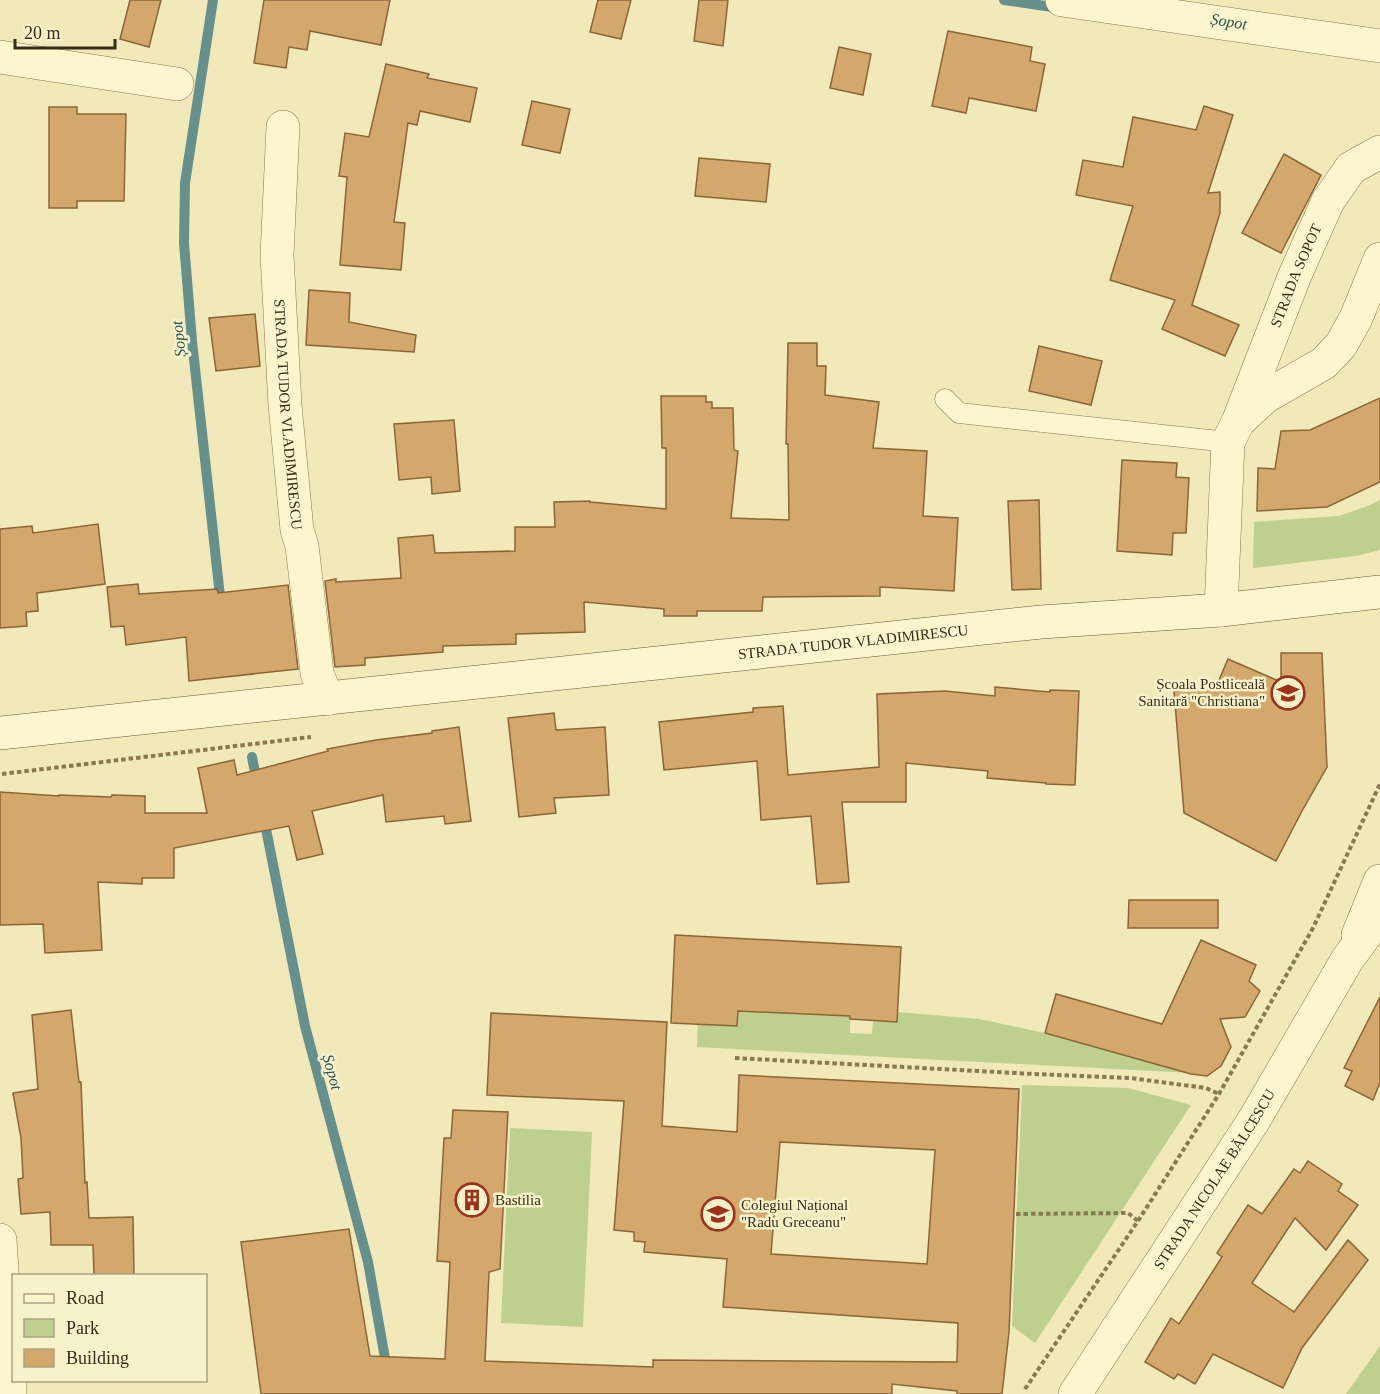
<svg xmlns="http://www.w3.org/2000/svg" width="1380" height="1394" font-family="'Times New Roman',serif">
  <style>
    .green { fill: #bed08e }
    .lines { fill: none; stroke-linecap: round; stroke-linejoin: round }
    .stream { stroke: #66908b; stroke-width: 10 }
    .building { fill: #d4a76c; stroke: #8b6537; stroke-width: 1.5; fill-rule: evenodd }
    .service-casing { stroke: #8a7853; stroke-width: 21 }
    .minor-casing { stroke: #8a7853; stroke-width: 34 }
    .secondary-casing { stroke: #6b5937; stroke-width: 34 }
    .path { stroke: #8a7853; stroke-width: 4; stroke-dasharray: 4.5 3; stroke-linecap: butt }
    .service { stroke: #fcf5ce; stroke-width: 20 }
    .minor { stroke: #fcf5ce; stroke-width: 33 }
    .secondary { stroke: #fcf5ce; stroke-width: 33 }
    .labels { text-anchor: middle; stroke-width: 5; stroke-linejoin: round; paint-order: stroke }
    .street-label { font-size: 15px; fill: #372c1a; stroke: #f8f2ca }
    .poi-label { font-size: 15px; fill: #372c1a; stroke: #f8f2ca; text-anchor: start }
    .water-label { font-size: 16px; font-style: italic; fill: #275459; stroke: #f8f2ca }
  </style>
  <rect width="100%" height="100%" fill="#f2e9ba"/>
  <g class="green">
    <polygon points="1380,500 1380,550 1356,556 1253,568 1254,522 1339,516 1365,507"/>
    <polygon points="738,1011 850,1016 850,1033 872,1034 873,1021 897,1022 898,1012 979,1019 1045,1033 1191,1073 697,1047 698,1019 716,1025 737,1026"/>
    <polygon points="1022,1085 1128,1088 1191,1105 1035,1343 1012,1326"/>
    <polygon points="510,1128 592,1132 583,1327 501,1323"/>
    <polygon points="1380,1346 1380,1394 1346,1394"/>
  </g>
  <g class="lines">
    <g class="stream">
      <polyline points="213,0 185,183 184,243 192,341 221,605"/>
      <polyline points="1004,0 1059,8"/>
      <polyline points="252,757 257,783"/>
      <polyline points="264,819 305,1026 368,1262 389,1381 390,1394"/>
    </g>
  </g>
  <g class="building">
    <polygon points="130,0 161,0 149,47 120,39"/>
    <polygon points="264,0 390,0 381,45 310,31 307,50 289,47 286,68 254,63"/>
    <polygon points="598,0 631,0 621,39 590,32"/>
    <polygon points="699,0 728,0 723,46 694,41"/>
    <polygon points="948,31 1032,47 1030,61 1045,64 1036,111 969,98 966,113 932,106"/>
    <polygon points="839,47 871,54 863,95 830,88"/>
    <polygon points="386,64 429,74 427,78 477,88 470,122 420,111 417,125 408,123 394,222 405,223 401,270 340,265 347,177 339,176 345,133 369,137"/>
    <polygon points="532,101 570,109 560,153 522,145"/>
    <polygon points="1204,106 1233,115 1208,193 1220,192 1220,213 1192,305 1239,325 1225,356 1162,329 1175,300 1110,280 1133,206 1076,195 1083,160 1123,167 1133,117 1196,130"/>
    <polygon points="49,107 77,107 77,114 126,114 124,201 77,201 77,208 49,208"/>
    <polygon points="1284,154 1321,175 1281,253 1242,233"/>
    <polygon points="699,158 770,164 766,202 695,196"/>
    <polygon points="309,290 350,293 349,322 416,335 414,352 306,345"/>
    <polygon points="255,314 260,366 216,371 209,318"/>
    <polygon points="788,343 817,343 817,366 826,366 825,395 879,402 873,448 927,451 923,516 958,518 954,591 880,587 880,596 763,597 762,611 697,611 697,616 664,616 664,609 584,602 585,632 516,634 516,644 443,646 443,652 365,658 365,665 335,667 325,581 336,579 336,582 401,578 398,538 433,535 435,553 515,551 515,527 555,527 554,502 590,501 590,502 666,509 666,448 662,448 661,396 706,396 706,402 712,402 712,408 733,408 734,450 738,451 731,518 789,520 788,444 786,444"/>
    <polygon points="1039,346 1102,361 1091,405 1029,391"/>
    <polygon points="1380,398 1380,482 1327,507 1257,511 1258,468 1275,469 1281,431 1310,430"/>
    <polygon points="454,420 460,491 432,494 431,477 399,480 394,424"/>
    <polygon points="1122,460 1177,463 1176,477 1189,478 1186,533 1173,533 1172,555 1117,551"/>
    <polygon points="1039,500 1041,589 1012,590 1008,501"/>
    <polygon points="98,524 105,584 37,593 38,611 26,612 27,626 0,628 0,529 32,526 33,533"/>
    <polygon points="138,584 139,594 217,589 218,593 288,585 298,669 189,681 186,637 126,645 124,626 111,627 107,587"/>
    <polygon points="1281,653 1322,653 1327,767 1302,811 1276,861 1184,813 1174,691 1216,687 1228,659 1281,682"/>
    <polygon points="995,687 1050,692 1050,690 1079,691 1075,785 1046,784 1046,783 987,778 988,771 906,763 906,802 842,802 849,882 817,884 811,816 761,820 757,761 664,770 659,722 753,712 753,708 783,706 788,775 879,767 877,694 945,691 995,696"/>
    <polygon points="554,713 556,730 605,727 609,795 554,798 556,813 519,817 508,718"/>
    <polygon points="459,727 471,821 445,824 444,816 386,822 383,795 312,811 323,854 297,860 289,826 174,848 174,878 142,878 142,884 98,882 102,950 45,953 43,924 0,925 0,792 59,796 59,795 111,797 112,795 145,796 145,813 207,813 198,768 234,760 237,775 328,751 327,749 376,740 432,733 432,731"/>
    <polygon points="1129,900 1218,900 1218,928 1128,928"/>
    <polygon points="675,935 901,947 897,1022 850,1019 850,1016 738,1011 737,1026 671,1023"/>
    <polygon points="1201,940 1256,965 1249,981 1260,991 1245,1017 1220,1019 1231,1047 1221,1066 1207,1076 1191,1074 1045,1033 1056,994 1162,1024"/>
    <polygon points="1380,997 1380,1086 1379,1085 1373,1100 1345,1086 1352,1071 1344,1068"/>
    <polygon points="71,1010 79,1082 81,1082 85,1183 87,1182 89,1218 133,1217 134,1275 94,1275 93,1245 51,1245 50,1212 21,1214 18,1179 23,1178 21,1138 13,1093 38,1089 32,1015"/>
    <path d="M491 1013 667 1022 662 1126 737 1132 739 1075 1019 1089 1009 1332 1002 1394H957V1391L892 1384V1394H261L241 1242 349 1229 370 1356 445 1359 450 1262 437 1261 444 1138H451L453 1110 508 1112 500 1269 489 1272 485 1361 653 1367V1360L957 1362 958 1323 723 1307 727 1259 644 1252 645 1242 634 1241V1232L614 1230 624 1101 487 1095ZM780 1142 935 1150 927 1264 771 1254Z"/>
    <polygon points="1308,1161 1342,1184 1338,1191 1358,1205 1326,1250 1295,1218 1252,1283 1294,1312 1348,1240 1368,1260 1302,1348 1283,1388 1213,1354 1195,1384 1178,1374 1174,1379 1145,1362 1171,1318 1179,1324 1222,1257 1217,1253 1248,1205 1262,1214 1294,1169 1300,1173"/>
  </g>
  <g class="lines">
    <g class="service-casing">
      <polyline id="service" points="945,399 959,413 1228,442"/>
    </g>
    <g class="minor-casing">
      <g id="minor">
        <polyline points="1062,0 1380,46"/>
        <polyline points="0,57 177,84"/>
        <path id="s1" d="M283 127 277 255 285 405 297 530 302 546 317 673 327 699"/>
        <path id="s2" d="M1240 417 1295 275 1328 201 1351 168 1380 152"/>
        <polyline points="1221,610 1228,442 1238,422 1265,397 1324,363 1341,345 1356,318 1380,259"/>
        <polyline points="1358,935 1380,881"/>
        <polyline points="0,1240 10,1394"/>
        <path id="s3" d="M1075 1394 1254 1120 1347 960 1380 915"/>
      </g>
    </g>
    <g class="secondary-casing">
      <g id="secondary">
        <path id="s4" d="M0 733 1041 622 1221 610 1380 592"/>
      </g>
    </g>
    <g class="path">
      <polyline points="2,774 311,737"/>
      <polyline points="735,1058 1034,1074 1130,1078 1206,1088 1219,1094"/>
      <polyline points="1016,1214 1128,1213 1138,1221"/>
      <polyline points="1025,1389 1138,1221 1219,1094 1313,928 1380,784"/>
    </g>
    <use href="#service" class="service"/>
    <use href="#minor" class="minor"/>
    <use href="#secondary" class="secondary"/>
  </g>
  <defs>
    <g id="school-ring" transform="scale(1.725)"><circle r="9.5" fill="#f8f2ca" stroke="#9e301e" stroke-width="1.5"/><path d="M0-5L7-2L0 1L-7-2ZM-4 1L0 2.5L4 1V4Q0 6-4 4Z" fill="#9e301e"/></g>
    <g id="building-ring" transform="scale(1.725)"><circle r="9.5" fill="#f8f2ca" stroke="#9e301e" stroke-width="1.5"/><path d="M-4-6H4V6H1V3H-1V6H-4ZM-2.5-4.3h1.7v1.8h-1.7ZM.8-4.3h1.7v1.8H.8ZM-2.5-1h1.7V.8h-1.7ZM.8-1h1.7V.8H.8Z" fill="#9e301e"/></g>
  </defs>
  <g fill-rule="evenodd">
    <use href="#school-ring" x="1288" y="693"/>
    <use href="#building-ring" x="472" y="1200"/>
    <use href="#school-ring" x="718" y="1214"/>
  </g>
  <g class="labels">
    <g class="street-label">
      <text dy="5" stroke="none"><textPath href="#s2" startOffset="152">STRADA SOPOT</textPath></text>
      <text dy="5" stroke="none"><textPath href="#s1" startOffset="288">STRADA TUDOR VLADIMIRESCU</textPath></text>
      <text dy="5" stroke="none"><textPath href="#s4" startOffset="858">STRADA TUDOR VLADIMIRESCU</textPath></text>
      <text dy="5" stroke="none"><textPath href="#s3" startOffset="256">STRADA NICOLAE BĂLCESCU</textPath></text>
    </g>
    <g class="poi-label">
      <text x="1265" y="689" text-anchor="end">Școala Postliceală<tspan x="1265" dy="17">Sanitară "Christiana"</tspan></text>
      <text x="495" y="1205">Bastilia</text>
      <text x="741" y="1210">Colegiul Național<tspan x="741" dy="17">"Radu Greceanu"</tspan></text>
    </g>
    <g class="water-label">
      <text transform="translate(1229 21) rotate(9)" y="6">Șopot</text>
      <text transform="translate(178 339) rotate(-96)" y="6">Șopot</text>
      <text transform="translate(333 1072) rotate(75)" y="6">Șopot</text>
    </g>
  </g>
  <rect x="12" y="1274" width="195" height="108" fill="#f8f2ca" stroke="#aba384" stroke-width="1.5"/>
  <rect x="24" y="1294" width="30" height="9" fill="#fcf5ce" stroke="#aba384" stroke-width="1.5"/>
  <text x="66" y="1304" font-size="18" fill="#372c1a">Road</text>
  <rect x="24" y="1319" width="30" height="18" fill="#bed08e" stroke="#aba384" stroke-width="1.5"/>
  <text x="66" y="1334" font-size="18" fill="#372c1a">Park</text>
  <rect x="24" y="1349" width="30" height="18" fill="#d4a76c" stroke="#aba384" stroke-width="1.5"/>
  <text x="66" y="1364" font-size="18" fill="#372c1a">Building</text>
  <path d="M15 39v9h100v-9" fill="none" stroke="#372c1a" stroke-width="3"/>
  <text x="24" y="39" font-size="18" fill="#372c1a" stroke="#f8f2ca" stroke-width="4.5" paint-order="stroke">20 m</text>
</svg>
